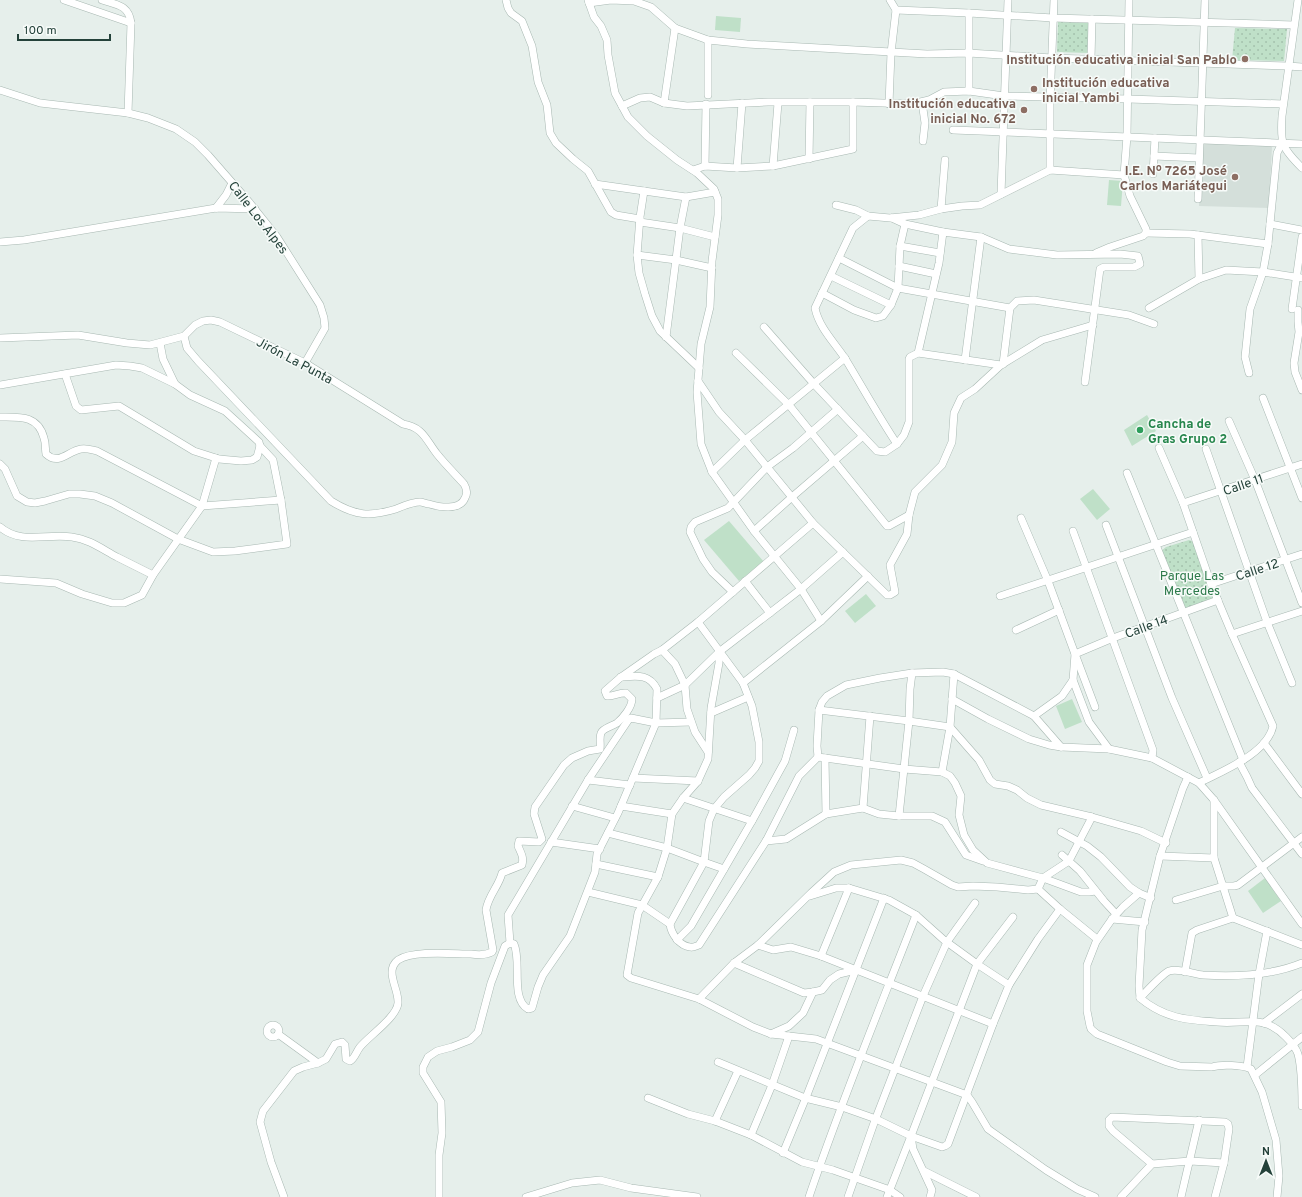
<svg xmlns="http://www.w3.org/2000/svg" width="1302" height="1197" font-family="Overpass,sans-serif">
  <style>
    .built { fill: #d4dfda }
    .park { fill: url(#park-dots) }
    .pitch { fill: #bfe0c8 }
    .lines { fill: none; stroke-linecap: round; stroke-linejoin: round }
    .minor-casing { stroke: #a8b8b2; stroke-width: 8 }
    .minor { stroke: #fff; stroke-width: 7 }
    .education-dot { fill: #8d6e63; stroke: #f7fbf9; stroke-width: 1.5 }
    .leisure-dot { fill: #2e9e5b; stroke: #f7fbf9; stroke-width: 1.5 }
    .labels { text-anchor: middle; stroke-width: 3; stroke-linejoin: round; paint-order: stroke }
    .education-label { font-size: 13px; font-weight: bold; fill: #785e54; stroke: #f7fbf9; text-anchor: end }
    .street-label { font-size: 13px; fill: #24423a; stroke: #f7fbf9 }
    .leisure-label { font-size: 13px; font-weight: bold; fill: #27864d; stroke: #f7fbf9; text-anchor: start }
    .park-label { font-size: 13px; fill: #2d7a4b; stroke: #f7fbf9 }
  </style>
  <defs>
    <pattern id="park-dots" width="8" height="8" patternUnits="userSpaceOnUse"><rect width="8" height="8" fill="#bfe0c8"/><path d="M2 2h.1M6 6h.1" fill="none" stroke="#a4c1ad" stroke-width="1.8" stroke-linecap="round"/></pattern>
  </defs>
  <rect width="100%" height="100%" fill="#e6efeb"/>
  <polygon class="built" points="1201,142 1270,145 1272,147 1269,208 1199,206"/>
  <g class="park">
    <polygon points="1058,22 1090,23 1089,53 1057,52"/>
    <polygon points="1235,28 1287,29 1284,61 1232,60"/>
    <polygon points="1189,540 1192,541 1194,543 1214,598 1184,609 1161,551 1166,547"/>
  </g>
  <g class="pitch">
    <polygon points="716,16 741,18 740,32 715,30"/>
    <polygon points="1109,180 1123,181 1121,206 1107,205"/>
    <polygon points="1147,415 1156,431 1132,446 1124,430"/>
    <polygon points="1093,489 1110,509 1097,520 1080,499"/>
    <polygon points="729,521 764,562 739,581 704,540"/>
    <polygon points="866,594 876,606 855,623 845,611"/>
    <polygon points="1072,699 1082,722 1065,729 1056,706"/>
    <polygon points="1265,878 1281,901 1263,913 1248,891"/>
  </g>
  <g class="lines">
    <g class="minor-casing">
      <g id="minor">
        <polyline points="64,0 131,23"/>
        <path d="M102 0C117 5 129 5 131 23L128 113"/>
        <polyline points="506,0 508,8 511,13 522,21 532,46 538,82 547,105 550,133 556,143 573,159 588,171 611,212 616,215 640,219"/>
        <polyline points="588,0 594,17 601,26 607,40 608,55 615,93 628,117 647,136 677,160 697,173 714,189 718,199 718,215 712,261 710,307 701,344 697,392 701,444 712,472 754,531 801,589 821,621"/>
        <path d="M1298 0 1282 116C1280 144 1282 148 1302 168"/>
        <polyline points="589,3 611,0 634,1 651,7 675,28 708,40 747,44 927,54 968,53 1052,58 1288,66 1302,67"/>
        <polyline points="896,10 969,13 1053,18 1294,25"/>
        <polyline points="1091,59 1092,19"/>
        <polyline points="0,90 40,103 128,113 148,118 176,129 195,142 208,155 249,202 277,237 320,305 324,318 325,328 305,363"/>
        <polyline points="969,91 969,13"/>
        <polyline points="708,95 708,40"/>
        <polyline points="922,102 925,123 923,141"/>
        <polyline points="664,103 675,28"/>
        <polyline points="889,104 891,53 896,10 890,0"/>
        <polyline points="622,106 640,98 650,97 664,103 687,106 768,102 853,102 912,104 929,100 944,92 969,91 1004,96 1128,99 1283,104"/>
        <polyline points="953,130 1302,144"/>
        <polyline points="1154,156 1199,158"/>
        <polyline points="809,159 810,102"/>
        <polyline points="705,166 706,104"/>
        <polyline points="773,166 778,103"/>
        <polyline points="737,168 742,103"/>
        <polyline points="693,170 705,166 737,168 773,166 853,149 853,102"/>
        <polyline points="1050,170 1050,102 1054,0"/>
        <polyline points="1153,174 1155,138"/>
        <polyline points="595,184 686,197 715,192"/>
        <polyline points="644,191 640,217 637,255 639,273 645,294 652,316 660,331 699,368"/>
        <polyline points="1001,194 1008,0"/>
        <polyline points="1198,199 1205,0"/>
        <polyline points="836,205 856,210 868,216"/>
        <polyline points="216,208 226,195 232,183"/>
        <polyline points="941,209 945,160"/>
        <polyline points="892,218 905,224 943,232 981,237 1009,249 1057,255 1120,254 1138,256 1140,264 1134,267 1104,267 1100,269 1085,382"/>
        <polyline points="640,222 680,228 715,237"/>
        <polyline points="1270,224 1302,230"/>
        <polyline points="1146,233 1190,234 1268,244"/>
        <polyline points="1198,235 1199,279"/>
        <polyline points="0,242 24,240 216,208 255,209"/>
        <polyline points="900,246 940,253"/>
        <polyline points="1096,253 1110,247 1143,236 1146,233 1146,229 1130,196 1124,175 1127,136 1129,0"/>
        <polyline points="637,255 676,260 712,268"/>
        <polyline points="839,258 898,288 1010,308 1017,301 1034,300 1129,315 1154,324"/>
        <polyline points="899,266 936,274"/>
        <polyline points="831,276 891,305"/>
        <polyline points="822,293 854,310 876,318 883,316 891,305 898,288 900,246 905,224"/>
        <polyline points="1149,308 1199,279 1226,270 1263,272 1302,278"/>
        <polyline points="1292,309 1302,237"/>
        <polyline points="1298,310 1298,322 1299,332 1294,363 1295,372 1302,390"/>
        <polyline points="764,327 814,384 877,451 885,452 897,444 904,435 909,422 909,359 910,357 918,353 1001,365"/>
        <polyline points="666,337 680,228 686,197"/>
        <path d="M0 338 78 335 127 343 150 345 184 336 195 325 203 321 211 320 220 322 305 363 403 424C423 427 426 440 437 454 445 464 455 474 464 484 467 489 468 493 465 498 460 511 439 507 429 504 426 504 423 502 420 502 412 502 403 506 396 509 370 517 355 516 331 501L198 361 187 348 184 336"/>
        <polyline points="736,353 789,405 887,526 889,526 909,515"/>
        <polyline points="918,353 939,263 943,232"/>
        <polyline points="965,360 981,237"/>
        <polyline points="1003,364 1010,308"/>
        <polyline points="1249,373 1245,357 1250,309 1263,272 1268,244 1277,153 1282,143"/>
        <polyline points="65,374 76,406 81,410 119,406 194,451 219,459 241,461 252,460 257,457 260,446 259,442 225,411 190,395 175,384 163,359 160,343"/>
        <polyline points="698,381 719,412 745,440 813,523 887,595 890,595 895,592 890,565 907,534 909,515 915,492 942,465 952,442 954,413 961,398 975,389 1001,365 1042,340 1093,325"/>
        <polyline points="0,385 116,365 130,366 142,368 175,384"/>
        <polyline points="1263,398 1302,498"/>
        <path d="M0 417C20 417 38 415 44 438 46 444 45 449 46 454 59 466 68 451 81 449 87 448 92 450 97 451L202 506 281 500"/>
        <polyline points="1229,421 1255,480 1302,603"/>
        <path d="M897 444C879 417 863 388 846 360 835 343 819 328 815 308L853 228 868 216 890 218 919 215 941 209 962 206 980 205 1050 170 1124 175"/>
        <path d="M1159 448 1183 503 1211 584 1232 634 1273 726C1267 754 1222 771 1199 783"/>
        <polyline points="1206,449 1267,622 1292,683"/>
        <polyline points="0,464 5,469 17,496 27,502 35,503 45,501 69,494 80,494 95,496 112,503 178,539 213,552 235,551 287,544 281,500 273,460 260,446"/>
        <polyline points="712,472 745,440 845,358"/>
        <polyline points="1127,473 1243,760"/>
        <polyline points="1183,503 1302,464"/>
        <polyline points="1106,525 1172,698 1207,778"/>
        <path d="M0 527C21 545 47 533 72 537 89 539 102 549 117 557 129 563 141 569 153 575"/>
        <polyline points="754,531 792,497 863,436"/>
        <polyline points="1073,531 1153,750 1152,758"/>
        <polyline points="0,579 56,583 82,594 112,603 124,603 142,595 153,575 202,506 216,458"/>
        <polyline points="745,581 770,613"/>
        <polyline points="1211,584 1302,554"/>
        <polyline points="733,592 712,572 703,559 690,532 691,527 695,522 728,508 767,467 793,448 838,409"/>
        <polyline points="1000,596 1193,532"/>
        <path d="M698 622 743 683 752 706 759 742V761L755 768 749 775 724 797 714 809 709 821 704 862 670 924C671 934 680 946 690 947 693 948 696 946 699 945L766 841 799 776 818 757"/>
        <polyline points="1016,630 1059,610"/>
        <polyline points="1232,634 1302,611"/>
        <polyline points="662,650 675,664 685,685 687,709 695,732 708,752"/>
        <polyline points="719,652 719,663 711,708 708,759 698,781 683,798 672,814 667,848 658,877 638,913 627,975 631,978 699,999 753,1027 771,1034 816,1039 967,1095 972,1102 988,1129 1046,1170 1077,1189 1095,1197"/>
        <polyline points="1073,680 1089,722 1109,749 1152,758 1199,783 1214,800 1302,924"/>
        <polyline points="743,683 821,621 868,576"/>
        <polyline points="657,698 685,685 719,652 801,589 843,552"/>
        <polyline points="952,699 988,719 1029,739 1049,745 1061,747 1109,749"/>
        <polyline points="1095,707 1075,654 1113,638 1218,600"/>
        <polyline points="819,710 909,721 950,727 979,760 990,780 995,784 1008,786 1017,790 1027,798 1041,805 1092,817 1141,831 1166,843"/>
        <polyline points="711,713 748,697"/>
        <polyline points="1034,716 1061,747"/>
        <polyline points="1264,743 1302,794"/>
        <polyline points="818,757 817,746 819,710 822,702 827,696 846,685 880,678 912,673 943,672 954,674 1034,716 1062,696 1073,680 1075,654 1048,581 1021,518"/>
        <polyline points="818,757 904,769 942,772 950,776 955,783 961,796 959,815 964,835 973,850 987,863 1043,878 1081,892 1089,892 1095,891"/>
        <polyline points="825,758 826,814"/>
        <polyline points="1239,762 1247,777 1252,788 1302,854"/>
        <polyline points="942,772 950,727 954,674"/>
        <path d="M1188 777 1183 788 1160 856 1142 930 1139 986 1140 998C1164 1018 1186 1020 1217 1022 1244 1025 1263 1013 1286 1037 1290 1041 1296 1048 1298 1054 1302 1070 1302 1089 1302 1106"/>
        <polyline points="633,778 698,781"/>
        <polyline points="588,780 630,785"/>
        <polyline points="683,798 752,821"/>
        <polyline points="1214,800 1214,858 1233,918"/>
        <polyline points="572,806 615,818"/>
        <polyline points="621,806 672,814"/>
        <polyline points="863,808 870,716"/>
        <polyline points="899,816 909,721 910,689 912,673"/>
        <polyline points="1061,832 1087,846 1101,857 1130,887 1139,893 1151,898"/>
        <polyline points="608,833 667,848 704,862 724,869"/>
        <polyline points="766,841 786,839 826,814 863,808 879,814 899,816 932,816 945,822 966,855 983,861"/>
        <polyline points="551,842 600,849"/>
        <polyline points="1062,855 1080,871 1104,901 1116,914"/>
        <polyline points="1160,856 1214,858"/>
        <polyline points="596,864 658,877"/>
        <polyline points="1038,889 1043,878 1069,861 1092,817"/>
        <polyline points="1038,889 1060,909 1097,939"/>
        <polyline points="588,892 642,905 670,924"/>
        <path d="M1139 893 1123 907 1112 919 1096 942 1087 965V1011L1090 1026 1091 1029 1097 1034 1167 1062 1180 1066 1212 1067C1222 1064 1242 1065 1251 1069L1262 1092 1276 1140 1279 1176 1277 1197"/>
        <polyline points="810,896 836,888 849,888 889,900 916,915 944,940 977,964 1009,985"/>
        <polyline points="1176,900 1223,886 1234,886 1238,885 1302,837"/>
        <polyline points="1112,919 1145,922"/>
        <polyline points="677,940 691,926 752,821 785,761 794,730"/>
        <polyline points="510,943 508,915 588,780 629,719 631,718 656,723 691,722"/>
        <polyline points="758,945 773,950 791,947 821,956 993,1024"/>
        <polyline points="821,956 849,888"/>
        <polyline points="734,963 804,993 813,992 822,990 830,980 839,974 856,970"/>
        <polyline points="1185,972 1192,933 1197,930 1233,918 1302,945"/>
        <path d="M1140 998C1146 992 1162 974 1169 971 1179 968 1193 974 1203 975 1236 977 1271 976 1302 963"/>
        <polyline points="699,999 734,963 758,945 811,893 834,872 851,865 901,860 913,863 924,869 952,885 958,887 973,886 997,887 1028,890 1038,889"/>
        <polyline points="1264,1023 1302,994"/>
        <circle cx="273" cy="1031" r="6"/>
        <polyline points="278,1034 318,1063"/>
        <polyline points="771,1034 789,1026 803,1013 813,992"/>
        <polyline points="718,1062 805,1098 842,1107 876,1119 911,1136 942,1147 945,1146 948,1144 993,1024 1009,985 1038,939 1060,909"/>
        <polyline points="1247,1067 1259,974 1267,931"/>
        <polyline points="1255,1075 1302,1037"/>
        <polyline points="648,1098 688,1114 715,1121 751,1135 802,1162 833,1170 890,1190 900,1197"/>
        <polyline points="715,1121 738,1071"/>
        <polyline points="751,1135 772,1085 789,1036"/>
        <polyline points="783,1153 807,1095 884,898"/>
        <polyline points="1152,1164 1113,1131 1109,1126 1109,1120 1112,1117 1225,1122 1228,1124 1229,1129 1224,1163 1215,1197"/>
        <polyline points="924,1171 976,1197"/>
        <path d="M284 1197 271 1162 260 1122 263 1111 294 1071 303 1067 318 1063 326 1059 335 1044 342 1042 345 1045 346 1059 350 1061C355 1058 356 1052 360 1047 369 1036 397 1017 398 1003 399 989 384 971 398 960 413 950 453 954 471 954 477 955 486 955 492 952L493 950 486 910C488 896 499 886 502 873L522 865C524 857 521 853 518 846L519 841 539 842 542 839 534 814 535 807 564 765 572 758 588 751 600 749C601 744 599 738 601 733 603 728 613 726 617 723 623 718 632 707 632 699L626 693C619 692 614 697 607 696L605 691 621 677 654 654 662 650 698 622 813 523"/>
        <path d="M439 1197V1155L442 1133 441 1102 423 1073V1067L428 1057 437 1051 452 1047 470 1040 478 1032 491 983 505 946 510 943 514 944C522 961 510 999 528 1009L532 1008 538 987 543 975 570 936 595 872 597 854 618 813 656 723 657 689C649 673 636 676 621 677"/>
        <polyline points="526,1197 572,1183 600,1180 631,1188 697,1197"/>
        <path d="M809 1197C841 1102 880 1008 916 915"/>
        <polyline points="848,1197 874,1123 923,996 947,942 975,903"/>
        <polyline points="887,1197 911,1136"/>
        <polyline points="930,1197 932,1190 913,1149 911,1136 977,964 1013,917"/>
        <polyline points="1121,1197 1152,1164 1190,1161 1224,1163"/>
        <polyline points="1181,1197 1199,1120"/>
      </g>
    </g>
    <use href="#minor" class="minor"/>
  </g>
  <g class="education-dot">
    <circle cx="1245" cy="59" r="4"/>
    <circle cx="1034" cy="89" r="4"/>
    <circle cx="1024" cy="110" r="4"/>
    <circle cx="1235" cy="177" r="4"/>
  </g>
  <circle class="leisure-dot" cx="1140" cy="430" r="4"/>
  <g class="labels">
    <g class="education-label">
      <text x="1237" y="64">Institución educativa inicial San Pablo</text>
      <text x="1042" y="87" text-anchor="start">Institución educativa<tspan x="1042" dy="15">inicial Yambi</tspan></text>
      <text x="1016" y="108">Institución educativa<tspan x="1016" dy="15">inicial No. 672</tspan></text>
      <text x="1227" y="175">I.E. Nº 7265 José<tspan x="1227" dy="15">Carlos Mariátegui</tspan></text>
    </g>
    <g class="street-label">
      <text transform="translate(259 217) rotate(52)" y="5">Calle Los Alpes</text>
      <text transform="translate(295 360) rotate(28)" y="5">Jirón La Punta</text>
      <text transform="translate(1243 484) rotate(-19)" y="5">Calle 11</text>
      <text transform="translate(1257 569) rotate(-18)" y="5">Calle 12</text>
      <text transform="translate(1146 626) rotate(-20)" y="5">Calle 14</text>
    </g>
    <g class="leisure-label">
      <text x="1148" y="428">Cancha de<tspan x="1148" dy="15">Gras Grupo 2</tspan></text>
    </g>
    <g class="park-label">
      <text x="1192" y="580">Parque Las<tspan x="1192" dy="15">Mercedes</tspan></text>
    </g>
  </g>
  <g transform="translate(1266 1161)" stroke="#f7fbf9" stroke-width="3" paint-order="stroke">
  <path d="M0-3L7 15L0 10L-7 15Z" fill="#24423a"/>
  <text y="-6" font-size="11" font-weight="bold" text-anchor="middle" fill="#24423a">N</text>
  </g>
  <path d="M18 34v6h92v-6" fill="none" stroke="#24423a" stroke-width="2"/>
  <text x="24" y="34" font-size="12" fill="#24423a" stroke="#f7fbf9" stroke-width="3" paint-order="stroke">100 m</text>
</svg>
